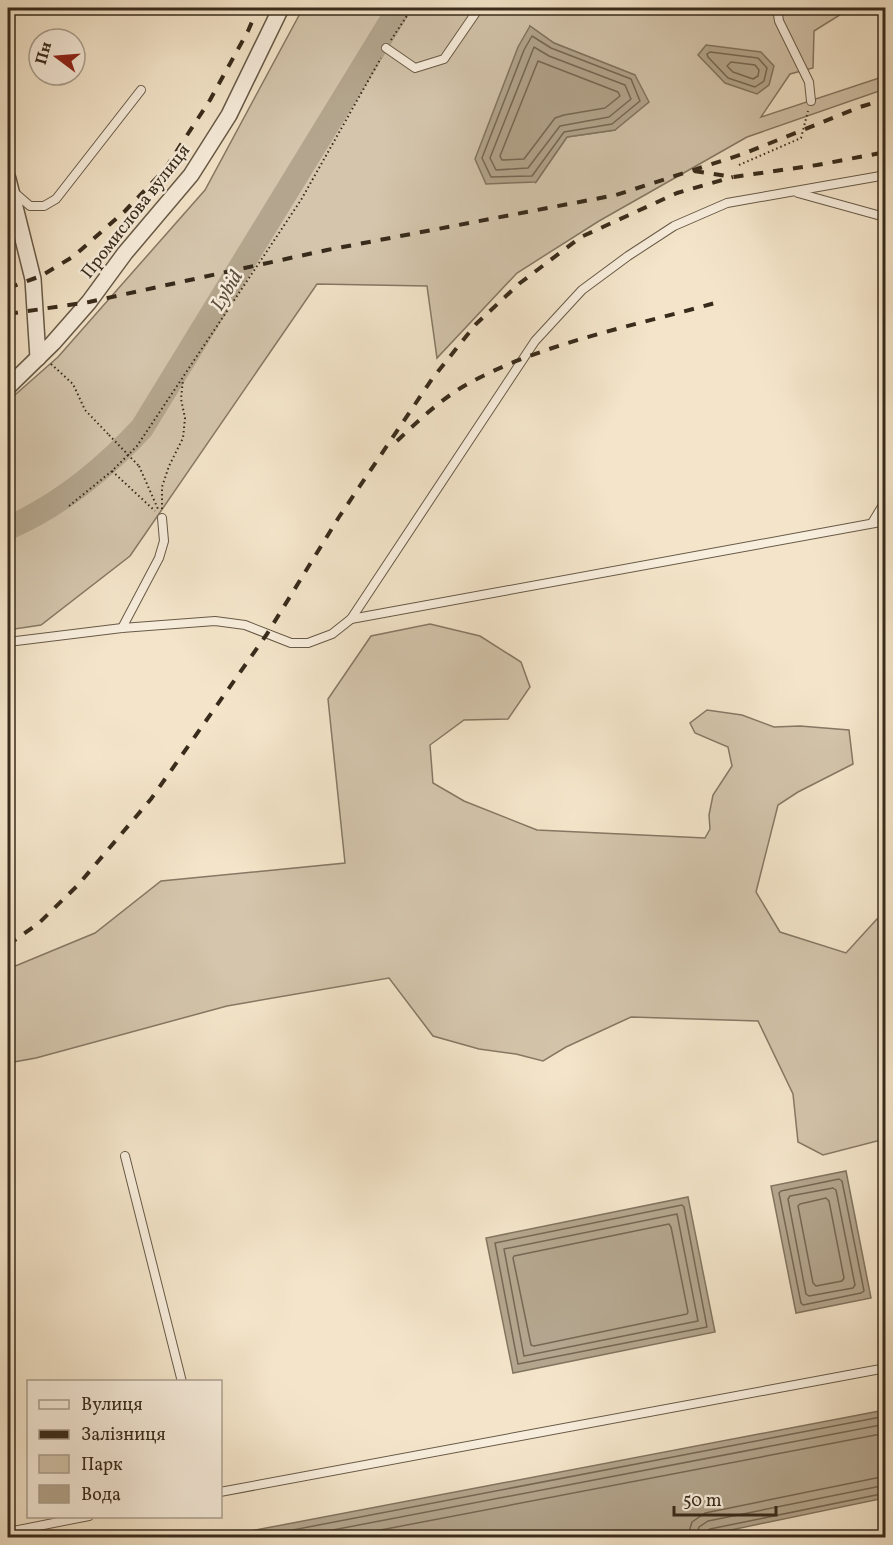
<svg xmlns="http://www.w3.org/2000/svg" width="893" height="1545" font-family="Vollkorn,serif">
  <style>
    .green { fill: #d4c5ac; stroke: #867864; stroke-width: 1.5; fill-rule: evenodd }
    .water { fill: #b4a68e; stroke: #827560; stroke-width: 1.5 }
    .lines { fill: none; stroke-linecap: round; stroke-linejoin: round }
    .shore { stroke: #766854; stroke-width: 1.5 }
    .river { stroke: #b4a68e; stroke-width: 24 }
    .lane-casing { stroke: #675a47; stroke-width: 10 }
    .street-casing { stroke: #675a47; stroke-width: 18 }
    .path { stroke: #382b1b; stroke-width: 2; stroke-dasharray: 1.5 3; stroke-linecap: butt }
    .lane { stroke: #f8eedd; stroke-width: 8 }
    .street { stroke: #f8eedd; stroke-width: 15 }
    .rail { stroke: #382b1b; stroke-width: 4; stroke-dasharray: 10 10; stroke-linecap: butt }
    .path-bridge { stroke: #382b1b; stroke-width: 2; stroke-dasharray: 1.5 3; stroke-linecap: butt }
    .labels { text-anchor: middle; stroke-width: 5; stroke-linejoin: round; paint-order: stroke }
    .street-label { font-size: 18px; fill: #382b1b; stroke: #f8eedd }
    .water-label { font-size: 20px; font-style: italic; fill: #5d503e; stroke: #f8eedd }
  </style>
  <rect width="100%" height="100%" fill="#f4e5ca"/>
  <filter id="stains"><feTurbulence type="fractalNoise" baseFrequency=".00333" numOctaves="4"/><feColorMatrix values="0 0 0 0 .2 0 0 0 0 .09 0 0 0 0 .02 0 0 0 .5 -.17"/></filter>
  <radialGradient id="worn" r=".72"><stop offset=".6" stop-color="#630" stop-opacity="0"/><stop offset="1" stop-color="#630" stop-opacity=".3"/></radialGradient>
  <g class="green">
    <path d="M303 8H851L814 31 813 68 790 74 761 117 885 76V89L747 137 599 221 517 273 437 358 427 286 317 284 130 556 41 625 8 630V401L58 357 205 190ZM530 26 554 43 635 75 615 130 567 137 536 182Z"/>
    <polygon points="430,624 480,636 521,662 530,687 508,719 464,720 430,745 433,783 464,801 537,830 705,838 710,829 709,815 713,795 732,766 728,747 695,733 690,723 707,710 742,715 774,727 800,726 849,730 853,764 798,792 778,805 756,892 780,932 846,953 877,919 885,917 885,1139 823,1155 798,1142 793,1094 758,1021 631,1017 566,1047 543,1061 516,1054 479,1049 433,1036 389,978 227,1006 36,1058 8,1063 8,969 95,933 161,881 345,863 328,699 371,636"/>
  </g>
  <g class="water">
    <polygon points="530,26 554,43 635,75 649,102 615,130 567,137 536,182 486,184 475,159 518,47"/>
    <polygon points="706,45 761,52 774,66 769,85 757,94 725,83 698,55"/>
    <polygon points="846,1171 871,1298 796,1313 771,1186"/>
    <polygon points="688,1197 715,1332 513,1373 486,1238"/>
    <polygon points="885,1410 885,1498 697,1537 219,1537"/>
  </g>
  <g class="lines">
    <g class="shore">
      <polygon points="532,36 551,48 631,79 640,101 612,124 564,132 532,176 491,177 482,158 524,50"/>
      <polygon points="534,47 549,56 625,85 631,99 609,117 560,126 528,168 496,170 490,158"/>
      <polygon points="710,52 758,58 767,68 764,81 755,87 728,78 708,57 707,54"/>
      <polygon points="538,61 618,92 620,96 605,108 564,115 555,118 524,159 502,160 500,156"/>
      <polygon points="731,62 755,65 759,70 758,76 753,79 733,72 727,66"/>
      <polygon points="839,1179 842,1181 864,1291 861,1293 803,1305 801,1303 779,1193 781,1191"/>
      <polygon points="833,1188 836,1190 855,1285 853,1288 809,1296 806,1294 788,1199 790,1196"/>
      <polygon points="826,1198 829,1201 844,1278 842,1281 816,1286 813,1283 798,1206 800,1204"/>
      <polygon points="682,1205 684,1207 707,1327 518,1364 495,1243"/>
      <polygon points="677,1214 698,1321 524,1356 504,1249"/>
      <polygon points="669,1224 671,1227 688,1312 687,1314 534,1346 531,1345 513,1258 514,1256"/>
      <polyline points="251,1538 886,1416"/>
      <polyline points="291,1538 886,1424"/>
      <polyline points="339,1538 886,1433"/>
      <polyline points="687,1538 692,1522 705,1513 886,1476"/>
      <polyline points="696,1538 699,1527 708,1521 886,1485"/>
      <polyline points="704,1538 705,1532 710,1529 886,1493"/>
    </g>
    <path class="river" d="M8 528C59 506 104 469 142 428L399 8"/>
    <g class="lane-casing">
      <g id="lane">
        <polyline points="777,8 779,21 809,82 811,101"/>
        <polyline points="386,48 415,68 444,59 479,8"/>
        <polyline points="15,193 30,206 44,206 56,199 141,90"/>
        <polyline points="798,193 881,216 886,219"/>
        <polyline points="872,523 886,500"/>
        <polyline points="351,619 886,521"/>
        <polyline points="122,628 159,558 164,541 162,518"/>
        <polyline points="8,642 122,628 215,621 245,625 291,643 308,643 332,634 351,619 535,341 582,290 628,256 674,226 727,203 886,175"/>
        <polyline points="125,1156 182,1382"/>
        <polyline points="220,1492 886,1368"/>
        <polyline points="8,1532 89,1516"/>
      </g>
    </g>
    <g class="street-casing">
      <g id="street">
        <polyline points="8,179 33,279 38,358"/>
        <polyline points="8,387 53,343 89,302 125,253 191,175 229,115 281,8"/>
      </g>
    </g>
    <g class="path">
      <polyline points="391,40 412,8"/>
      <polyline points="739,165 801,138 808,111"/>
      <polyline points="51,364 73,384 85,410 109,435"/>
      <polyline points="139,466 158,509"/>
      <polyline points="112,471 155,511"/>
      <polyline points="69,506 112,471 137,446 301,200 381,58"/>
      <polyline points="162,509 162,487 169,466 183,438 185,418 181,399 183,379"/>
      <polyline points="847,1538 886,1530"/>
    </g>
    <use href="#lane" class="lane"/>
    <use href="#street" class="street"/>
    <g class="rail">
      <polyline points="694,171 733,177 817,165 886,152"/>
      <polyline points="8,288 41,276 74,256 125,211 165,169 210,100 248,31 258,8"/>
      <polyline points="8,314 89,302 327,250 616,195 743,154 860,107 886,99"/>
      <path d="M397 441C418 421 439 401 464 386 538 344 633 326 715 303"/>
      <polyline points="8,945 39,923 78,885 151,799 267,634 339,517 432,379 476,324 520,283 581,237 677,193 733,177"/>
    </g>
    <polyline class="path-bridge" points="109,435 139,466"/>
  </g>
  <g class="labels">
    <g class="street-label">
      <text transform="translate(135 211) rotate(-52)" y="6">Промислова вулиця</text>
    </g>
    <g class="water-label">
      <text transform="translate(226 290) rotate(-59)" y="7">Lybid</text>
    </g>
  </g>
  <rect width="893" height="1545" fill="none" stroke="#f4e5ca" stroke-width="30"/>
  <rect x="9" y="9" width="875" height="1527" fill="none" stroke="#382b1b" stroke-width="3"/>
  <rect x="15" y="15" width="863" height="1515" fill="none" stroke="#382b1b" stroke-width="1.5"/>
  <rect x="27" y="1380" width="195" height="138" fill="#f8eedd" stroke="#aba08f" stroke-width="1.5"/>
  <rect x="39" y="1400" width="30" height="9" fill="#f8eedd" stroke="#aba08f" stroke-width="1.5"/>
  <text x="81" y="1410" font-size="18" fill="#382b1b">Вулиця</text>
  <rect x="39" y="1430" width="30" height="9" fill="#382b1b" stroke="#aba08f" stroke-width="1.5"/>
  <text x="81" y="1440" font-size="18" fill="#382b1b">Залізниця</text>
  <rect x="39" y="1455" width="30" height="18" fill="#d4c5ac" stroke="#aba08f" stroke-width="1.5"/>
  <text x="81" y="1470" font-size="18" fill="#382b1b">Парк</text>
  <rect x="39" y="1485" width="30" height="18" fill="#b4a68e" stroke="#aba08f" stroke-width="1.5"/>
  <text x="81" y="1500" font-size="18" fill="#382b1b">Вода</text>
  <g transform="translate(57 57) rotate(286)"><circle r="28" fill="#f8eedd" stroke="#aba08f" stroke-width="1.5"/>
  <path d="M0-4.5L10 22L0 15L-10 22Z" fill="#8f2418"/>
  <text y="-9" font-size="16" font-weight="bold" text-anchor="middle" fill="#382b1b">Пн</text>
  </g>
  <path d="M674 1506v9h102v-9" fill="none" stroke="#382b1b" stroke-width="3"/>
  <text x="683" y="1506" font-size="18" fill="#382b1b" stroke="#f8eedd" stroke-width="4.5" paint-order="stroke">50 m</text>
  <rect width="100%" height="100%" filter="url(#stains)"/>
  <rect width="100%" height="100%" fill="url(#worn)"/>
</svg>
